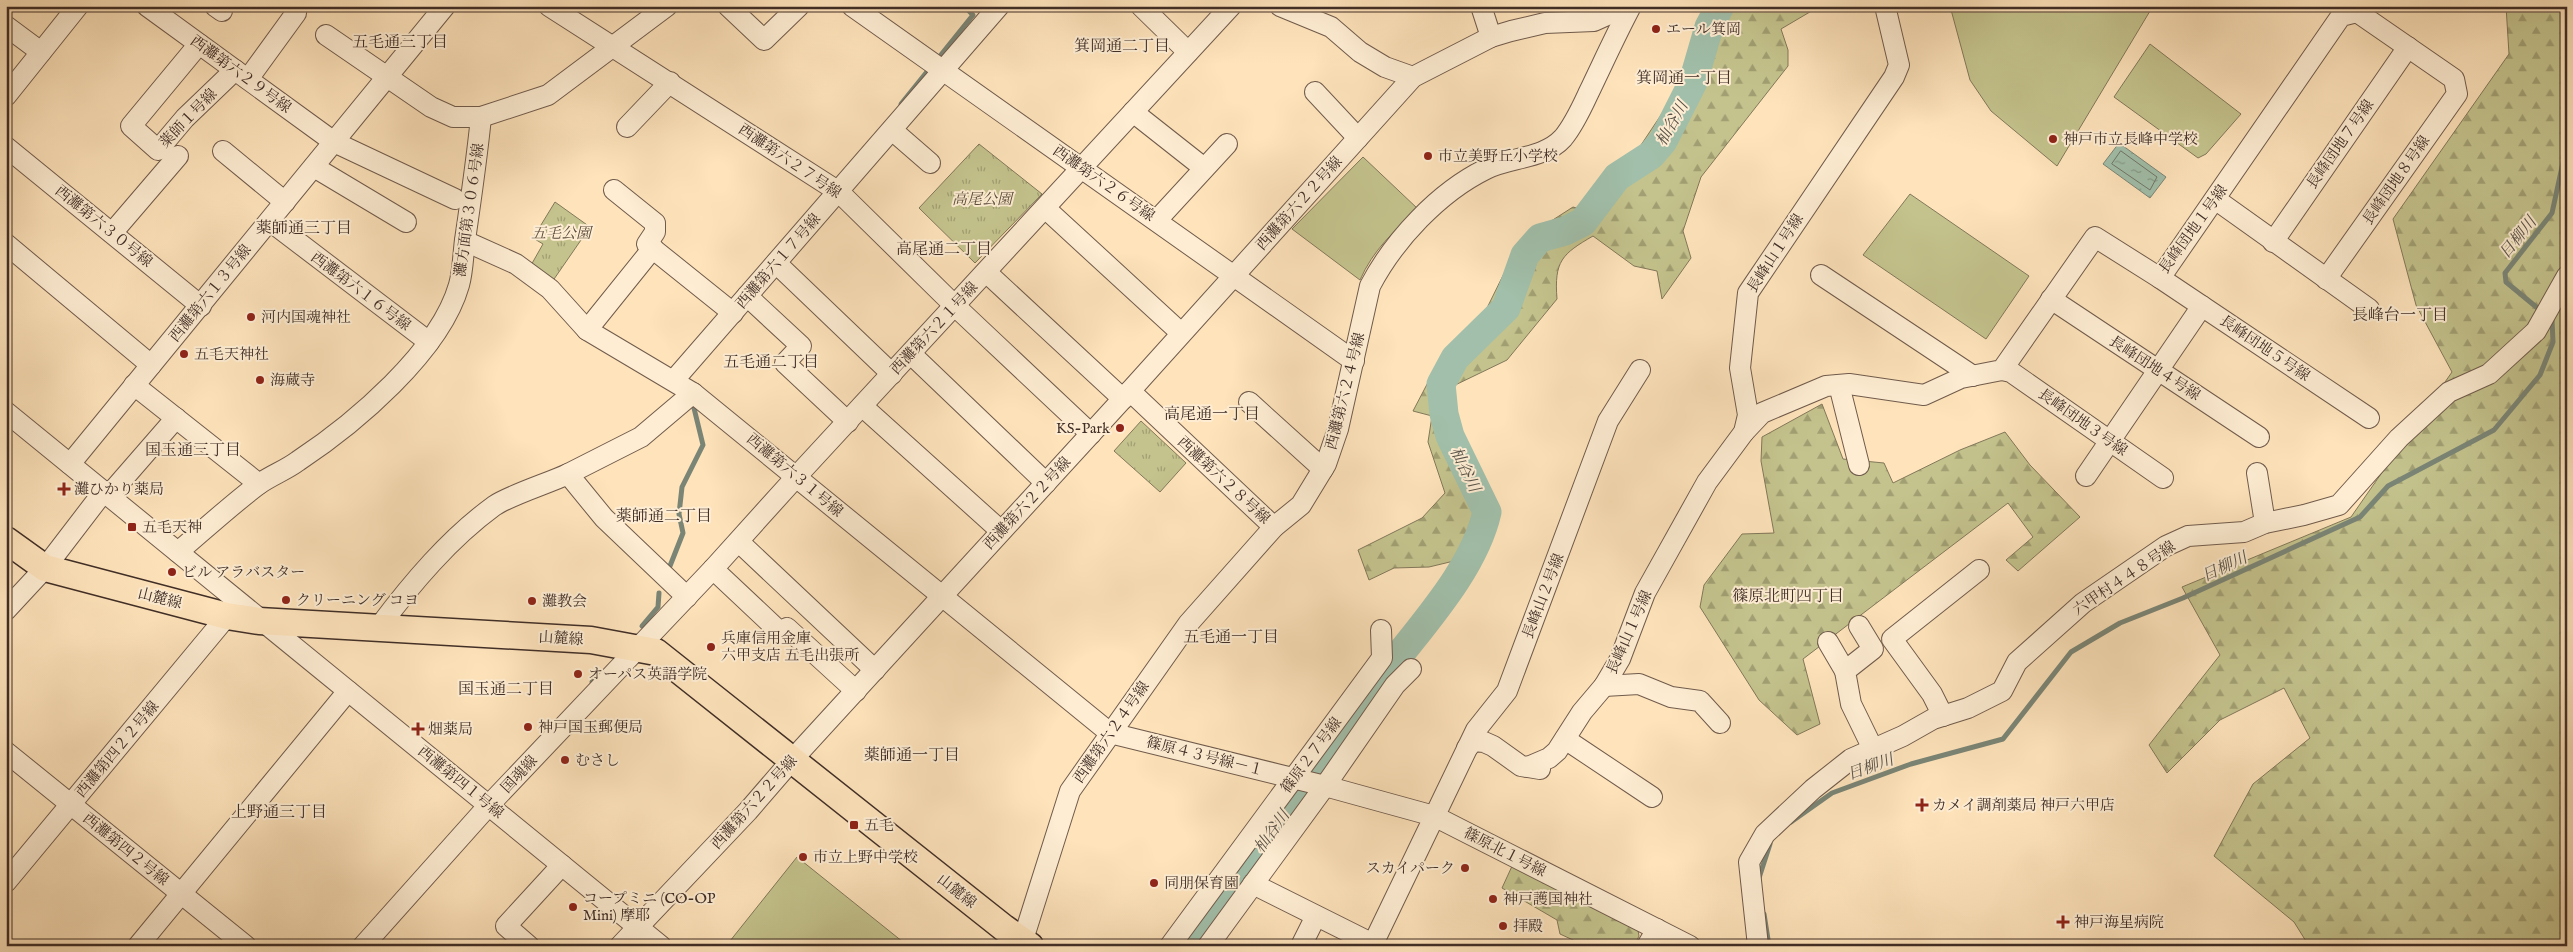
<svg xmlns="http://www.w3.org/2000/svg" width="2573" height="952" font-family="'IM FELL English','Noto Serif JP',serif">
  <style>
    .forest { fill: url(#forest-firs); stroke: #82785a }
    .park { fill: url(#park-tufts); stroke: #82785a }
    .garden { fill: #c4c38d; stroke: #82785a }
    .water { fill: url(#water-ripples); stroke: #7a8576 }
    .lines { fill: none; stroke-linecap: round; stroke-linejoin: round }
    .shore { stroke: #707668; stroke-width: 1 }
    .stream { stroke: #7a8576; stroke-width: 5 }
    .river { stroke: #a1bfaa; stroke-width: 29 }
    .minor-casing { stroke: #705b4c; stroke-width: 22 }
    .major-casing { stroke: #402e27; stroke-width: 29 }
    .minor { stroke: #feedd3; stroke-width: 20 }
    .major { stroke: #fee3bb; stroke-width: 26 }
    .poi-dot { fill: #8f2418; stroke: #feedd3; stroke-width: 2 }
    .labels { text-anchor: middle; stroke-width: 4; stroke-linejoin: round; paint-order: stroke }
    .poi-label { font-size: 15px; fill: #402e27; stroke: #feedd3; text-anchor: start }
    .street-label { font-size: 15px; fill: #402e27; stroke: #feedd3 }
    .park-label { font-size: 15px; font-style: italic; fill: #5a4c3b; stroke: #feedd3 }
    .neighbourhood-label { font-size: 16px; fill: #402e27; stroke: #feedd3 }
    .water-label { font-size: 16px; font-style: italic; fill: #585248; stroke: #feedd3 }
  </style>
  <defs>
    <pattern id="forest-firs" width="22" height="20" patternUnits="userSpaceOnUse" patternTransform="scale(1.25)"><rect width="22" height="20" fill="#c4c38d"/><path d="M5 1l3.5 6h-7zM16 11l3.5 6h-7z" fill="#a19f73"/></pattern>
    <pattern id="park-tufts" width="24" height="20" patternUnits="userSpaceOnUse" patternTransform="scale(1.25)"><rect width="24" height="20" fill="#c4c38d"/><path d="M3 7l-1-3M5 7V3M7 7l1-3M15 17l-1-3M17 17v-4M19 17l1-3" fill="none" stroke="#a19f73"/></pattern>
    <pattern id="water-ripples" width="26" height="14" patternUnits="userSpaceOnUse" patternTransform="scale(1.25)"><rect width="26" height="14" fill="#a1bfaa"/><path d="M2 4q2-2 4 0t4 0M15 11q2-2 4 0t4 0" fill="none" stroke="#859c8a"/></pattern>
  </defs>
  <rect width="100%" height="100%" fill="#fee3bb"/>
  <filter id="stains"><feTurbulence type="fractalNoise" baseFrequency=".004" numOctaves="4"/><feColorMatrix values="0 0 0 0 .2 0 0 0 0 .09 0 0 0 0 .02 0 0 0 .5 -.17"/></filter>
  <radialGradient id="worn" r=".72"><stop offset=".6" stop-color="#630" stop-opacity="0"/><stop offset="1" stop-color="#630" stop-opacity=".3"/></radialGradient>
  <g class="forest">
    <path d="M1709 6H1820L1781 29 1788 50V66L1701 177 1683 231 1691 258 1662 299 1657 271 1634 266 1593 236C1562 254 1554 261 1557 299L1507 360 1449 388 1434 403 1442 435 1469 455 1488 493 1483 524 1454 561 1429 567 1394 568 1369 580 1358 550 1422 518 1445 493 1428 442 1432 416 1413 411 1446 348 1485 312 1520 241 1573 207 1597 214 1614 195 1611 190 1675 94 1702 19Z"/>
    <polygon points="2506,6 2567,6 2567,946 2309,946 2294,922 2214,856 2253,784 2310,738 2284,688 2220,720 2167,773 2149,745 2220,655 2182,587 2351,517 2452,372 2416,305 2393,219 2509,54"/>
    <polygon points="1822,404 1843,459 1884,463 1893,483 1960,450 2005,432 2030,465 2080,517 2018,571 2006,560 2033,537 2008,503 1803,659 1820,724 1797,735 1759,700 1700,607 1704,585 1742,534 1774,533 1761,461 1762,437"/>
    <polygon points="1513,864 1637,925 1639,936 1634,946 1586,946 1560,934 1557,920 1502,888"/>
  </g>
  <g class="park">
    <polygon points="979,144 1042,194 975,263 919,208"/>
    <polygon points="555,202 590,227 552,282 530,267 543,244 533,238"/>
    <polygon points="1141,421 1186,463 1160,492 1114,451"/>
  </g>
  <g class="garden">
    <polygon points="1950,6 2153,6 2057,166 1991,111 1970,80"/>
    <polygon points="2150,44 2241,114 2206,154 2198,158 2114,97"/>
    <path d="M1363 157 1418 209C1394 231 1373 250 1360 280L1292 229Z"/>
    <polygon points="1910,194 2029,276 1986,339 1863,255"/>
    <polygon points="797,857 908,946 726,946"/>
  </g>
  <polygon class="water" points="2119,143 2166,177 2150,198 2103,164"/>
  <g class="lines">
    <polygon class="shore" points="2121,151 2157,177 2150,190 2112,164"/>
    <g class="stream">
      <polyline points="936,61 973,15 964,6"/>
      <polyline points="901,104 930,68"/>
      <polyline points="2541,311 2506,282 2505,273 2552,213 2567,144"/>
      <polyline points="668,571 683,533 679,514 682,487 703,445 693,404"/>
      <polyline points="642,626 658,607 659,593"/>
      <polyline points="592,682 600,673"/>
      <polyline points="1791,822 1832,793 1911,764 2003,739 2071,652 2120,623 2183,598 2360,517 2388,486 2494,430 2540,375 2553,342 2552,320 2550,318"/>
      <polyline points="1759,878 1770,844"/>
      <polyline points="1764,914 1769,946"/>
    </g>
    <path class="river" d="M1187 946 1397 658C1430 616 1475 565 1487 512L1450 436 1444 414 1441 384 1455 358 1506 308 1525 255 1540 238 1565 231 1583 222 1617 177 1651 155 1663 141 1693 82 1709 27 1720 6"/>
    <g class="minor-casing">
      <g id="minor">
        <polyline points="147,6 334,142 455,199"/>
        <polyline points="215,6 222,11"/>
        <polyline points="549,6 839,192 955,306 1091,434"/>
        <polyline points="728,6 764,40 799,6"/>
        <polyline points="852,6 1354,361"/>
        <polyline points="1141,6 1188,52"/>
        <polyline points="1280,6 1331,27 1360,52 1385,67 1413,77"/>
        <polyline points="1481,6 1491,37"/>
        <polyline points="6,26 41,52"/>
        <polyline points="326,35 431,107 453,117 481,117 548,95 667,6"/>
        <polyline points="199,44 131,126 158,150 185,118 235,70"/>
        <polyline points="248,79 296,13"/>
        <polyline points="1315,92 1358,138"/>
        <polyline points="6,96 78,6"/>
        <polyline points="1133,112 1204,168"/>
        <polyline points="627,127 670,82"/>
        <polyline points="892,130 930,163"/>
        <polyline points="6,147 201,306"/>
        <polyline points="223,151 285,202"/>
        <polyline points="314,167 406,222"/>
        <polyline points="614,190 655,223 655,232 647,244 733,313"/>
        <polyline points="2215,199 2369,309"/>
        <polyline points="1045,208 1181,333"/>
        <polyline points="1157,220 1227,144"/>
        <polyline points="270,221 429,342"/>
        <polyline points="112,233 178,156"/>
        <polyline points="465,241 516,264 550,289 587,330 693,393 1110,733 1325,786 1434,816 1690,946"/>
        <polyline points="2273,242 2408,47"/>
        <polyline points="6,244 151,365"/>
        <polyline points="776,263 892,374"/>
        <polyline points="986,272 1123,399"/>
        <polyline points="1821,275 1973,376"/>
        <polyline points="2160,278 2369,418"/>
        <polyline points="747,296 801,346 785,363 848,422"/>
        <polyline points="2051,299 2259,437"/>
        <polyline points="587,330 653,248"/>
        <polyline points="911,354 1046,483"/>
        <polyline points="2002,370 2011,372 2163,478"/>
        <polyline points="674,380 999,6"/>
        <polyline points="134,385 259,484"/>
        <polyline points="1839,385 1859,465"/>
        <polyline points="1130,391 1274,527"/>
        <polyline points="1249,402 1323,469"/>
        <polyline points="862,406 1001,531"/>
        <polyline points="6,412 661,946"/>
        <polyline points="1744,432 1762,413 1826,386 1849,384 1924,395 1961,378 2002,370 2095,237 2160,278 2341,16 2357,12 2454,79 2457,94 2326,279"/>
        <polyline points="70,464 445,6"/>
        <polyline points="2257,473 2265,523"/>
        <polyline points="568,474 641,437 693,393"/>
        <polyline points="2086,476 2202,306"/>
        <polyline points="109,495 176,418"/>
        <polyline points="739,542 875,670"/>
        <path d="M178 552C205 529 231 505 259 484 272 475 286 470 298 461 354 424 440 352 459 285 463 271 463 255 465 240 471 199 477 158 481 117"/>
        <polyline points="713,569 780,632 787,628 856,691"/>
        <polyline points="6,610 45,568 104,491"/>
        <polyline points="1859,626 1873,649 1845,671 1851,704 1873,749"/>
        <path d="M379 627C412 583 449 539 494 506 510 495 549 483 568 474L604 518 687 597"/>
        <polyline points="1828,642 1845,671"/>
        <polyline points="1604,686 1639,684 1671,697 1700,701 1720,723"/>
        <polyline points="1943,716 1932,694 1892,639 1979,570"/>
        <polyline points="1565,739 1652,797"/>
        <polyline points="1467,748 1474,741 1484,742 1493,746 1521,766 1540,769"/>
        <polyline points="6,752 246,946"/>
        <polyline points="1528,767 1549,758 1557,751 1582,712 1604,686 1620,659 1645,593 1707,482 1744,432 1748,415 1740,368 1748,293 1894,77 1899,65 1885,6"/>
        <polyline points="6,882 227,616"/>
        <polyline points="1253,884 1373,944"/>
        <polyline points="138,946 348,691"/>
        <polyline points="363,946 489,805 713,569 796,477 1231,6"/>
        <polyline points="529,946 506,926 562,865"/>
        <polyline points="620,946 748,811 792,760 1130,391 1413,77 1491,37 1511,31 1545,23 1594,21 1614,12"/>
        <path d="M1021 946 1070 791 1188 624 1274 527 1301 505 1326 464 1338 429 1370 286C1394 240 1439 192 1486 169 1510 157 1544 159 1563 138 1574 125 1582 107 1589 92 1603 63 1616 34 1631 6"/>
        <polyline points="1170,946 1382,658 1381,630"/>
        <polyline points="1208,946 1325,786 1395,685 1411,669"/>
        <polyline points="1301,946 1316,916"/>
        <polyline points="1372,946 1476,730 1507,691 1608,421 1640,370"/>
        <polyline points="1647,946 1657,929"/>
        <polyline points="1758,946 1749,862 1765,834 1813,789 1851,759 1903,736 1933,719 1968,708 2002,691 2017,662 2083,603 2166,546 2188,536 2244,532 2265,523 2304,515 2339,505 2399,438 2449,392 2489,374 2536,331 2567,276"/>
      </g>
    </g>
    <g class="major-casing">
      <polyline id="major" points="6,540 45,568 227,616 259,621 591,640 656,652 1004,928 1030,946"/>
    </g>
    <use href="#minor" class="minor"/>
    <use href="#major" class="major"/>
  </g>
  <g class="poi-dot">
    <circle cx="1656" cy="29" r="5"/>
    <circle cx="2053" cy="139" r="5"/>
    <circle cx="1428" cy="156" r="5"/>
    <circle cx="251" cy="317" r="5"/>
    <circle cx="184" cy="354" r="5"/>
    <circle cx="260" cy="380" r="5"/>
    <circle cx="1120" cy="428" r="5"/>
    <path d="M61.5 481.5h5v5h5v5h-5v5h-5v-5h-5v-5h5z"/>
    <rect x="127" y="522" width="10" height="10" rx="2.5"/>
    <circle cx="172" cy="572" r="5"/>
    <circle cx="286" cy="600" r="5"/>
    <circle cx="532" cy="601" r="5"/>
    <circle cx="711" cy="647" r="5"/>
    <circle cx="578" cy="674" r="5"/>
    <circle cx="528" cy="727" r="5"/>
    <path d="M415.5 721.5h5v5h5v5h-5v5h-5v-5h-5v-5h5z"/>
    <circle cx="565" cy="760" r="5"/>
    <path d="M1919.5 797.5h5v5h5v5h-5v5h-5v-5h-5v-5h5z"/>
    <rect x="849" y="820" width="10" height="10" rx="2.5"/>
    <circle cx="803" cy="857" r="5"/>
    <circle cx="1465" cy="868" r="5"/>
    <circle cx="1154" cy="883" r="5"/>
    <circle cx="1493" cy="899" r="5"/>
    <circle cx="573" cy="907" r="5"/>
    <path d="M2060.5 914.5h5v5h5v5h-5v5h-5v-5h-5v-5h5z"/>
    <circle cx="1503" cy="926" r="5"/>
  </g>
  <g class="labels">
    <g class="poi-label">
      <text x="1666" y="34">エール箕岡</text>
      <text x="2063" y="144">神戸市立長峰中学校</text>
      <text x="1438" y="161">市立美野丘小学校</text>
      <text x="261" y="322">河内国魂神社</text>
      <text x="194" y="359">五毛天神社</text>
      <text x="270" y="385">海蔵寺</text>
      <text x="1110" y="433" text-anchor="end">KS-Park</text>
      <text x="74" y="494">灘ひかり薬局</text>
      <text x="142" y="532">五毛天神</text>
      <text x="182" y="577">ビル アラバスター</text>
      <text x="296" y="605">クリーニング コヨ</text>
      <text x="542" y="606">灘教会</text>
      <text x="721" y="643">兵庫信用金庫<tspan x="721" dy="17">六甲支店 五毛出張所</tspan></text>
      <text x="588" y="679">オーパス英語学院</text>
      <text x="538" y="732">神戸国玉郵便局</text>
      <text x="428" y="734">畑薬局</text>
      <text x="575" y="765">むさし</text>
      <text x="1932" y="810">カメイ調剤薬局 神戸六甲店</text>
      <text x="864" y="830">五毛</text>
      <text x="813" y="862">市立上野中学校</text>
      <text x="1455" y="873" text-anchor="end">スカイパーク</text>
      <text x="1164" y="888">同朋保育園</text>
      <text x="583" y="903">コープミニ (CO-OP<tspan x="583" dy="17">Mini) 摩耶</tspan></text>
      <text x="1503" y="904">神戸護国神社</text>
      <text x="2074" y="927">神戸海星病院</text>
      <text x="1513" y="931">拝殿</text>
    </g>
    <g class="street-label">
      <text transform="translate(241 74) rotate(36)" y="5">西灘第六２９号線</text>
      <text transform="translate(188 118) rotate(-46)" y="5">薬師１号線</text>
      <text transform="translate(2340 144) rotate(-55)" y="5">長峰団地７号線</text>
      <text transform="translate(790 161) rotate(34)" y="5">西灘第六２７号線</text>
      <text transform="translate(2396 180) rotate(-55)" y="5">長峰団地８号線</text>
      <text transform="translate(1104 183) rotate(35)" y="5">西灘第六２６号線</text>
      <text transform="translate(1299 203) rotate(-48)" y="5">西灘第六２２号線</text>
      <text transform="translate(469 210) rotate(-82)" y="5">灘方面第３０６号線</text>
      <text transform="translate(104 226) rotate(39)" y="5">西灘第六３０号線</text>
      <text transform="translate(2193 229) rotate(-54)" y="5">長峰団地１号線</text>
      <text transform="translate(1775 253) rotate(-57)" y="5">長峰山１号線</text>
      <text transform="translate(778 261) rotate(-49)" y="5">西灘第六１７号線</text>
      <text transform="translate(361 291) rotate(37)" y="5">西灘第六１６号線</text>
      <text transform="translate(210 293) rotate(-51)" y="5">西灘第六１３号線</text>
      <text transform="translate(934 328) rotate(-47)" y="5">西灘第六２１号線</text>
      <text transform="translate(2265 348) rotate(34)" y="5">長峰団地５号線</text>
      <text transform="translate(2155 368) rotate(33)" y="5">長峰団地４号線</text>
      <text transform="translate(1345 391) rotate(-76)" y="5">西灘第六２４号線</text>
      <text transform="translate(2083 422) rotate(35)" y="5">長峰団地３号線</text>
      <text transform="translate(795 475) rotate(40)" y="5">西灘第六３１号線</text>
      <text transform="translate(1224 480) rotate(43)" y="5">西灘第六２８号線</text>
      <text transform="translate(1027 503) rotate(-47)" y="5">西灘第六２２号線</text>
      <text transform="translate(2124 578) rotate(-34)" y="5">六甲村４４８号線</text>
      <text transform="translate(1543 596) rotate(-69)" y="5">長峰山２号線</text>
      <text transform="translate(160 598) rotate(14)" y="5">山麓線</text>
      <text transform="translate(1629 632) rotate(-66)" y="5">長峰山１号線</text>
      <text transform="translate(561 638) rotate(3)" y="5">山麓線</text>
      <text transform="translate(1111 732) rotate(-55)" y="5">西灘第六２４号線</text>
      <text transform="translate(117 749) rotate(-50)" y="5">西灘第四２２号線</text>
      <text transform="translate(1311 755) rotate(-53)" y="5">篠原２７号線</text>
      <text transform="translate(1205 756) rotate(14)" y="5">篠原４３号線－１</text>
      <text transform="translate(519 774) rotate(-47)" y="5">国魂線</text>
      <text transform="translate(461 782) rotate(39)" y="5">西灘第四１号線</text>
      <text transform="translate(754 802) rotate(-48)" y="5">西灘第六２２号線</text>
      <text transform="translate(126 849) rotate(39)" y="5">西灘第四２号線</text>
      <text transform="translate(1505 852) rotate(27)" y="5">篠原北１号線</text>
      <text transform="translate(957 891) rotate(38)" y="5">山麓線</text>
    </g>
    <g class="park-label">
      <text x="982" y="204">高尾公園</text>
      <text x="561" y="238">五毛公園</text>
    </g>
    <g class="neighbourhood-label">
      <text x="400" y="47">五毛通三丁目</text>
      <text x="1122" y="51">箕岡通二丁目</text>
      <text x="1684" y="83">箕岡通一丁目</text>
      <text x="304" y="233">薬師通三丁目</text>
      <text x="944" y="254">高尾通二丁目</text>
      <text x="2400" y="320">長峰台一丁目</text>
      <text x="771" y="367">五毛通二丁目</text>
      <text x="1212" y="419">高尾通一丁目</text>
      <text x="193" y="455">国玉通三丁目</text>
      <text x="664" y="521">薬師通二丁目</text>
      <text x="1788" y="601">篠原北町四丁目</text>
      <text x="1231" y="642">五毛通一丁目</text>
      <text x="506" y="694">国玉通二丁目</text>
      <text x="912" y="760">薬師通一丁目</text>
      <text x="279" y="817">上野通三丁目</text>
    </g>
    <g class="water-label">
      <text transform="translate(1671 123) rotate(-61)" y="6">杣谷川</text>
      <text transform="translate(2517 237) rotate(-51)" y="6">日柳川</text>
      <text transform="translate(1466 469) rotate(64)" y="6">杣谷川</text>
      <text transform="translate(2224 566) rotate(-25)" y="6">日柳川</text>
      <text transform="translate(1870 766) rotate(-20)" y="6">日柳川</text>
      <text transform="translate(1271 831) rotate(-54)" y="6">杣谷川</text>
    </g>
  </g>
  <rect width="2573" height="952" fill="none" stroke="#fee3bb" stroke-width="25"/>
  <rect x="8" y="8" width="2558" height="937" fill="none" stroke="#402e27" stroke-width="2.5"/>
  <rect x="12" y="12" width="2548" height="927" fill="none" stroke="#402e27"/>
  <rect width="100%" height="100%" filter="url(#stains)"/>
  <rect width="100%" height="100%" fill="url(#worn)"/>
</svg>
